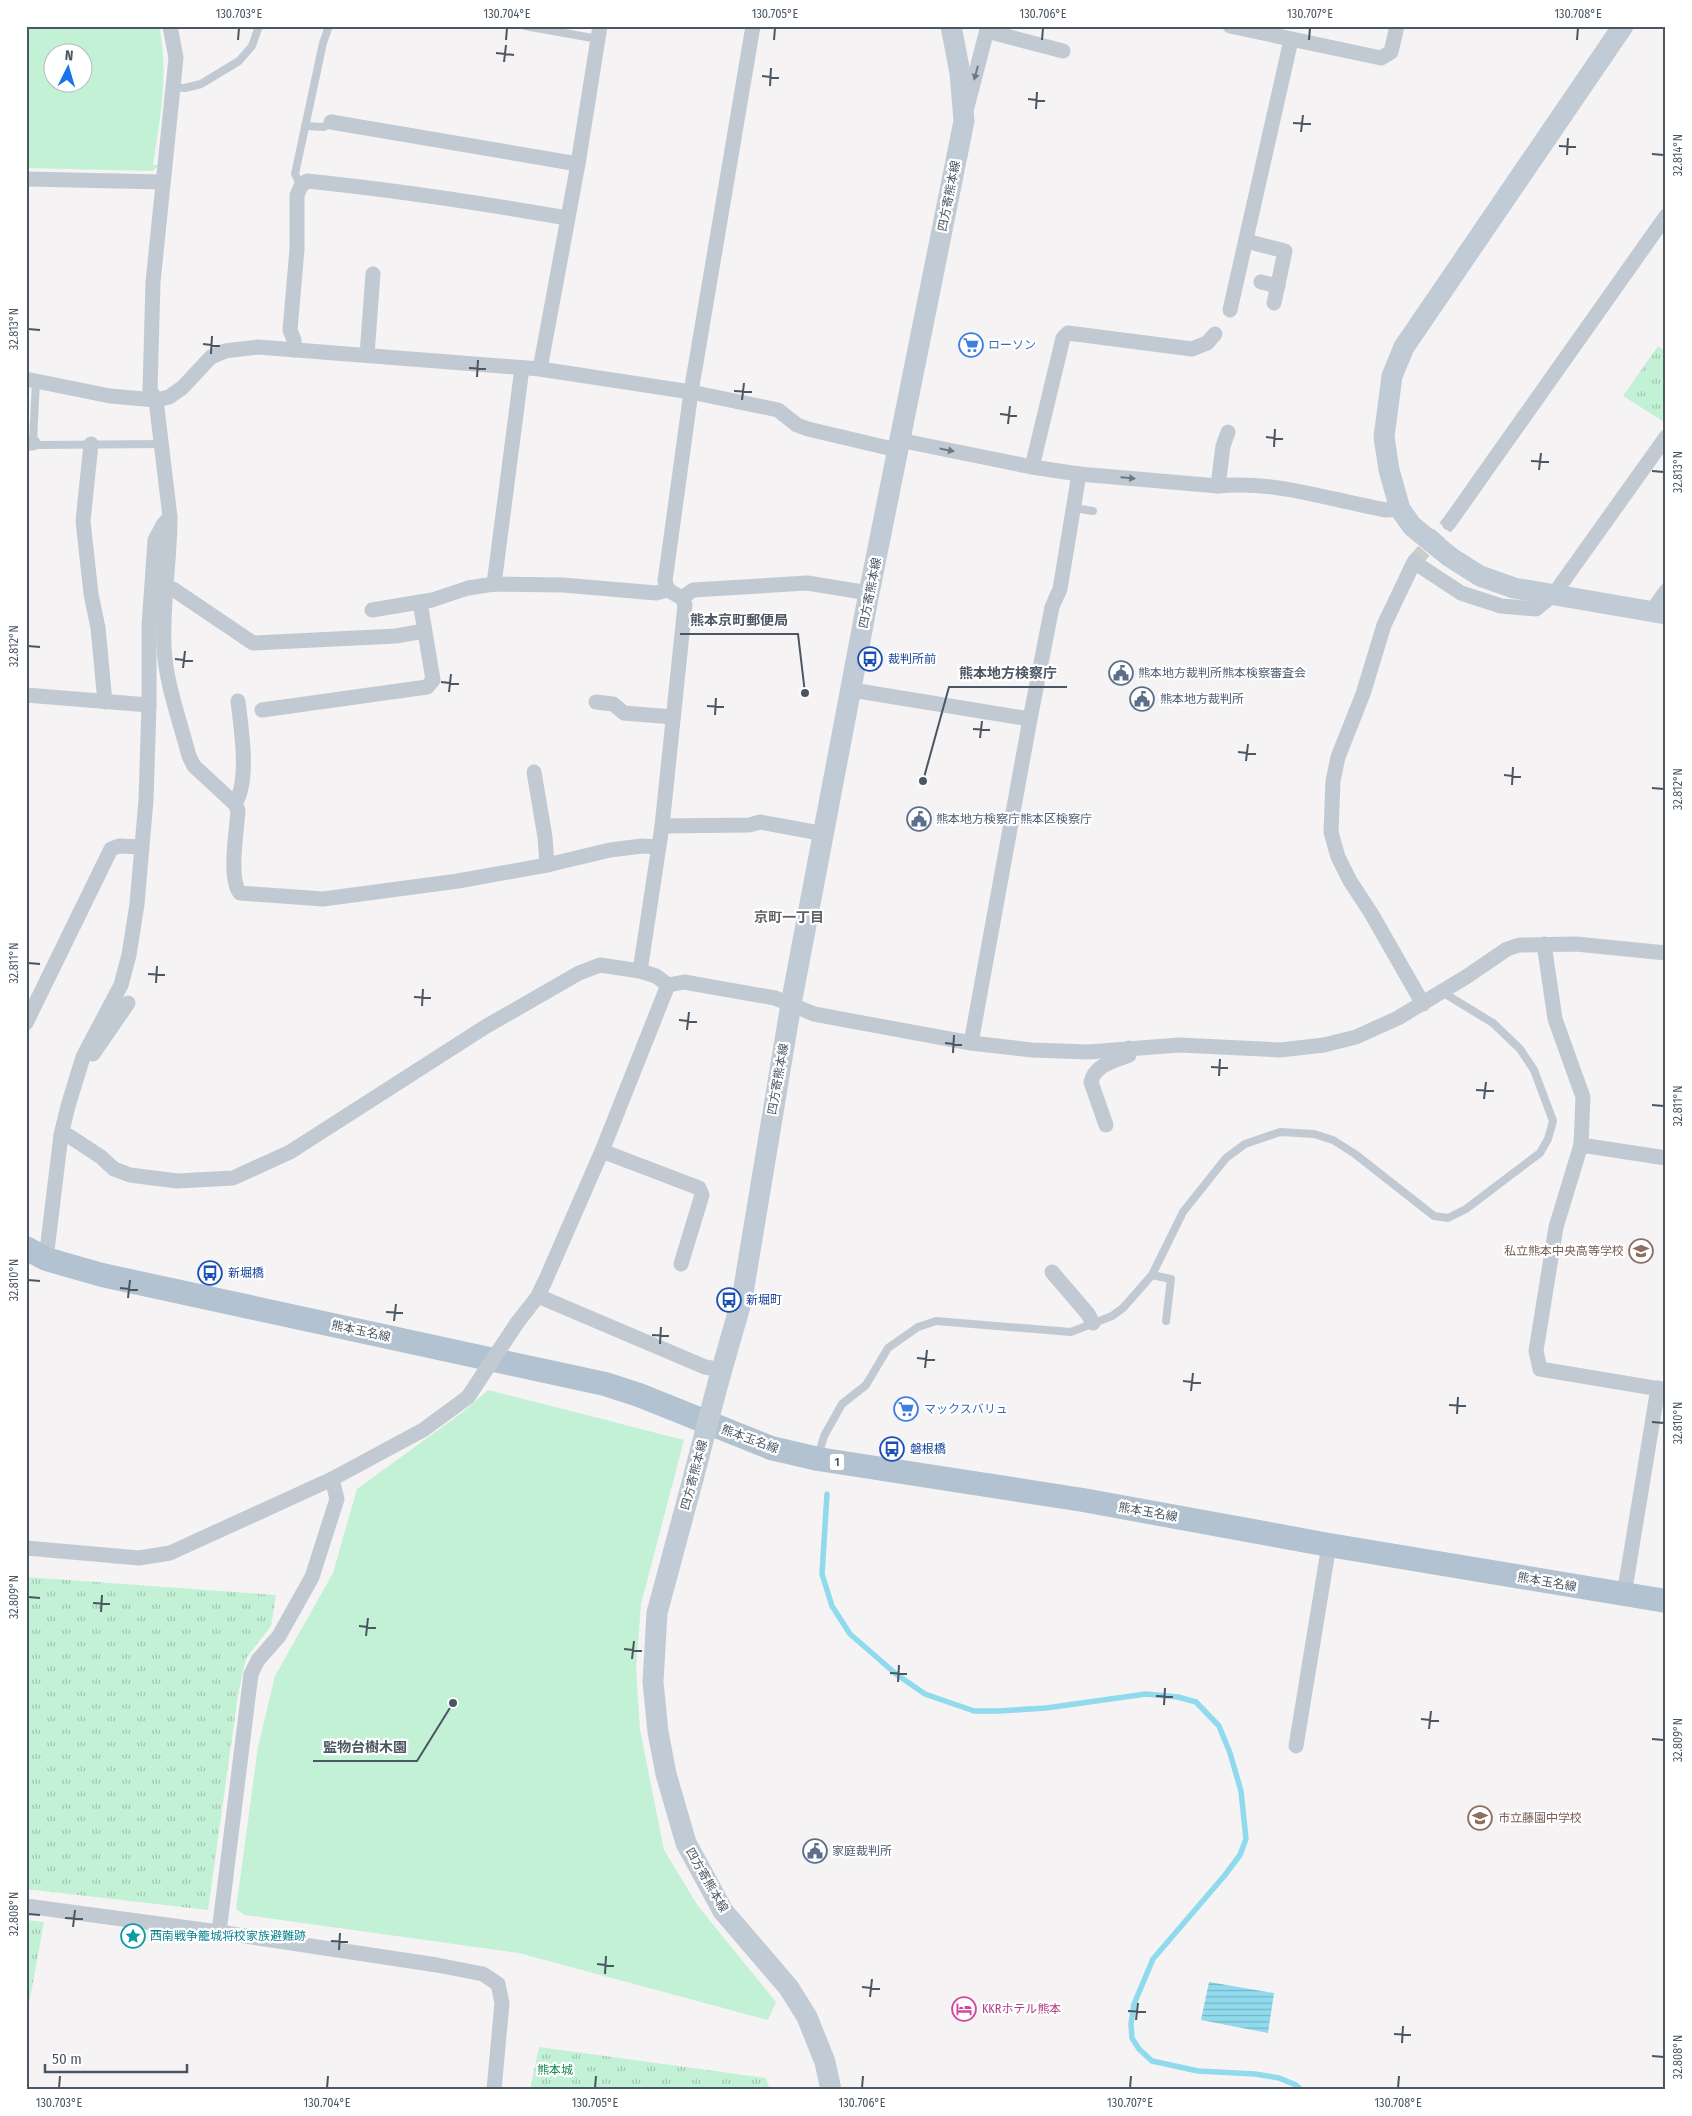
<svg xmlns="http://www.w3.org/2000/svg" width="1692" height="2116" font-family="'Fira Sans Condensed','Noto Sans JP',sans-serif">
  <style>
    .grass { fill: url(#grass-tufts) }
    .garden { fill: #c3f1d5; fill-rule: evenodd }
    .water { fill: url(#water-rules) }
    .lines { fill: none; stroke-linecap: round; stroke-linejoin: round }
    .stream { stroke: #90daee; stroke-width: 5.5 }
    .street-tunnel { stroke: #caccce; stroke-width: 15; stroke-dasharray: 15 8; stroke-linecap: butt }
    .lane { stroke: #c1cad2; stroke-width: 8 }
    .street { stroke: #c1cad2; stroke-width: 15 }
    .secondary { stroke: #c1cbd6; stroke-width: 21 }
    .primary { stroke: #b3c2d1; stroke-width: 24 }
    .street-bridge { stroke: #c1cad2; stroke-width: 15 }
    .secondary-bridge { stroke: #c1cbd6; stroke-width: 21 }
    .oneway { fill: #6e7983 }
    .ticks { fill: none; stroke: #4a5661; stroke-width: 2 }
    .labels { text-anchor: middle; stroke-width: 4.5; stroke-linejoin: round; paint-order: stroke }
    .shield { fill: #fff; stroke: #808990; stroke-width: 1 }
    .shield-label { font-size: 11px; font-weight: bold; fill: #4a5661 }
    .street-label { font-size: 12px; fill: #4a5661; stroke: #fff }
    .shop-label { font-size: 12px; fill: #366cbe; stroke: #fff; text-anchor: start }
    .transit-label { font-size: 12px; fill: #164399; stroke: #fff; text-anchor: start }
    .service-label { font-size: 12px; fill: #4e5e75; stroke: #fff; text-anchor: start }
    .education-label { font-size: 12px; fill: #785e54; stroke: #fff; text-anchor: end }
    .culture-label { font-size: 12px; fill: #0d838f; stroke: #fff; text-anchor: start }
    .hotel-label { font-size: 12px; fill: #b23c85; stroke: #fff; text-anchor: start }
    .park-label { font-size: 12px; fill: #17864f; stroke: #fff }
    .neighbourhood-label { font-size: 14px; font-weight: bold; fill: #5f6368; stroke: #fff }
    .leader { fill: none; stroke: #4a5661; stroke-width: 2 }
    .callout-dot { fill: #4a5661; stroke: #fff; stroke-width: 2 }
    .callout-label { font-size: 14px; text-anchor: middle; font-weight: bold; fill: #4a5661; stroke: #fff; stroke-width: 4.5; stroke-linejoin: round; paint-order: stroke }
    .neatline { fill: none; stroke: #4a5661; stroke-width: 2 }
    .ticks-label { font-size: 12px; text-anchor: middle; fill: #4a5661 }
  </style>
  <defs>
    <pattern id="grass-tufts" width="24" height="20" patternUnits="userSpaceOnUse" patternTransform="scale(1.25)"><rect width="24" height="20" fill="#c3f1d5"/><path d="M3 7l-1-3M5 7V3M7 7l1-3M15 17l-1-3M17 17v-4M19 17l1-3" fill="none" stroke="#a0c6b0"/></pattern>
    <pattern id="water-rules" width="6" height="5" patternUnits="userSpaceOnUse" patternTransform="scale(1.25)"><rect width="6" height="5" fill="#90daee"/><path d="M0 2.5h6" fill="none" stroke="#78b4c4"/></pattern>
  </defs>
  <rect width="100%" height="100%" fill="#f5f3f3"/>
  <g class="grass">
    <polygon points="1658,346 1666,352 1666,423 1623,396"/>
    <polygon points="26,1577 276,1595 271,1626 246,1658 238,1695 208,1910 26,1889"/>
    <polygon points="26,1920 44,1922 26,2021"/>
    <polygon points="539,2047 766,2078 770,2090 530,2090"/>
  </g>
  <g class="garden">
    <path d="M26 26H159C169 72 160 120 153 165H160L152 171 26 168ZM52 52H82V82H52Z"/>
    <polygon points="488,1390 684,1440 641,1604 636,1669 640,1730 664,1850 698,1906 776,2002 768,2020 519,1953 245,1915 236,1909 258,1747 275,1676 333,1573 357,1489 463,1412"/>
  </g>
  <polygon class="water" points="1209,1982 1274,1993 1268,2033 1201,2020"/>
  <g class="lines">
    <polyline class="stream" points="827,1494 822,1574 832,1606 850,1634 896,1674 925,1694 974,1711 998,1711 1046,1708 1146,1694 1178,1697 1196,1702 1219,1726 1230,1753 1241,1791 1246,1839 1240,1855 1225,1875 1153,1959 1134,2004 1131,2024 1132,2038 1139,2049 1152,2061 1198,2071 1255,2074 1279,2078 1296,2085 1301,2090"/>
    <polyline class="street-tunnel" points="1414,562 1449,523"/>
    <g class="lane">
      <polyline points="525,26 598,39"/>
      <polyline points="173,87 185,88 201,84 239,61 252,46 259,26"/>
      <polyline points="305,126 324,127 331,122"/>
      <polyline points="301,186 295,174 323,43 329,26"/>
      <polyline points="36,380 33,443 38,445 162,444"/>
      <polyline points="1074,508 1093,511"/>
      <polyline points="1152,1275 1171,1279 1166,1321"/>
      <polyline points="818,1457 824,1436 842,1404 866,1385 888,1348 918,1327 936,1321 1071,1332 1112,1316 1123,1308 1152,1275 1183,1212 1226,1158 1245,1144 1280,1132 1314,1134 1333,1140 1355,1154 1434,1216 1448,1218 1466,1209 1540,1153 1548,1139 1553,1121 1534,1070 1520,1049 1493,1023 1442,992"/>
    </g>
    <g class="street">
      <polyline points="1230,26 1381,58 1391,52 1397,26"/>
      <polyline points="987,31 1063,51"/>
      <polyline points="967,107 988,26"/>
      <polyline points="331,122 578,164"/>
      <polyline points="26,179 163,182"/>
      <polyline points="1246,241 1285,251 1274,303"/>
      <polyline points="1261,282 1278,286"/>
      <polyline points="1230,310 1291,40"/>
      <path d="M294 350V340L290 330 297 249V195L301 186 307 181C395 190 481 203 567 218"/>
      <polyline points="367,355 373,274"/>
      <polyline points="540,369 578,164 600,26"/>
      <polyline points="26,379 110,396 156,400 169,397 182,388 211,357 225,351 258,347 540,369 691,392 778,410 797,425 808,429 897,450"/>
      <path d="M899 440 1032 467 1079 474 1218 486C1274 480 1331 500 1386 510L1400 509"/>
      <polyline points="26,443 33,443"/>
      <polyline points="91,444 83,521 91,594 98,628 105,702"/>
      <polyline points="1032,467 1063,338 1068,333 1192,349 1207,343 1215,334"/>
      <polyline points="1218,486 1223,446 1228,432"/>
      <path d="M170 517C170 561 162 604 164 648 166 684 180 721 189 756L194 766 235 804 238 810C237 830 228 878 240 893L323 899 458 881 547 865 610 850 642 846 658 847"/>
      <polyline points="1449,523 1666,216"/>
      <polyline points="494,584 522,368"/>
      <polyline points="166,587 173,589 253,643 396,636 424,631"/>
      <polyline points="682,598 693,590 807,583 869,593"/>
      <polyline points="372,610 432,600 468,588 494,584 563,585 656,593 668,590"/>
      <polyline points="1651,612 1666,591"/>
      <polyline points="852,690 1030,719"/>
      <polyline points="26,695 149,705"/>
      <polyline points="596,702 613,704 624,713 673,717"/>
      <polyline points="262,710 427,687 433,680 420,602"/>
      <polyline points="534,772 545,837 547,865"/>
      <path d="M235 804C250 779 241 729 238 701"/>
      <polyline points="662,826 749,825 760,822 825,834"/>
      <polyline points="1544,944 1555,1019 1583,1097 1581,1145 1666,1158"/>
      <polyline points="640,971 662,826 685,605 682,598 668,590 665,581 691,392 753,26"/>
      <polyline points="668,985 684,982 775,998 814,1014 971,1043 1032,1050 1088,1052 1179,1045 1280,1050 1324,1045 1356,1037 1398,1018 1466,977 1507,949 1519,945 1576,944 1666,953"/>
      <polyline points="1423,1004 1371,913 1350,881 1338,857 1331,832 1333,781 1338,757 1363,694 1384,625 1414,562 1461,593 1501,606 1536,609 1554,594 1666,437"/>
      <polyline points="26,1023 111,849 119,846 140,847"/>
      <polyline points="971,1043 1030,719 1052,607 1060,589 1079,474"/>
      <polyline points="93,1054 128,1003"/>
      <path d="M1106 1125 1091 1082C1095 1064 1115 1061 1129 1055V1048"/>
      <polyline points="61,1135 69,1136 101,1157 114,1169 130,1175 177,1181 233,1178 290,1152 485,1027 579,973 600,965 640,971 656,976 668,985"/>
      <polyline points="1581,1145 1556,1227 1536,1351 1540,1369 1666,1390"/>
      <polyline points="602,1151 699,1188 702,1195 681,1264"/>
      <polyline points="46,1259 61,1135 68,1106 83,1057 121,985 129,955 137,904 146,800 149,705 149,626 155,540 163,525 170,517 156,400 150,390 153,282 176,58 170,26"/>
      <polyline points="1052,1272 1088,1314 1093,1323"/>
      <polyline points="538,1296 705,1367 722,1370"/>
      <polyline points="517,1323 538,1296 546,1279 602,1151 668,985"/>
      <polyline points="26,1548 139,1558 170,1553 332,1479 423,1430 468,1397"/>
      <polyline points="1624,1595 1658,1388"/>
      <polyline points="1296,1746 1329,1545"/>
      <polyline points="26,1906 219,1932 437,1965 483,1974 498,1984 502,2003 494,2090"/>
      <polyline points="219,1932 251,1674 258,1660 279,1636 312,1577 337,1499 332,1479"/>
    </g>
    <g class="secondary">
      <polyline points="1623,26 1404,347 1392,376 1384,437 1389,470 1400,509 1412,526 1450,557 1480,576 1514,588 1666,614"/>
      <polyline points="718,1383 742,1299 791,1004 869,593 964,121 960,73 951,26"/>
      <polyline points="693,1479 657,1613 653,1682 658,1732 666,1774 686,1843 723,1911 789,1988 807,2017 825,2062 831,2090"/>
    </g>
    <polyline class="primary" points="26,1248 46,1259 102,1275 605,1384 639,1395 771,1448 818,1459 1083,1500 1329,1545 1666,1601"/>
    <polyline class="street-bridge" points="468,1397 517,1323"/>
    <polyline class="secondary-bridge" points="693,1479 718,1383"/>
  </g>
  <defs><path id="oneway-solid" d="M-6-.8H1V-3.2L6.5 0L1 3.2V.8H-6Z" transform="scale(1.25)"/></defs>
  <g class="oneway">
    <use href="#oneway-solid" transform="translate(976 73) rotate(105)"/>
    <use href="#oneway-solid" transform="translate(947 450) rotate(11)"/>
    <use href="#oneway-solid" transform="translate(1128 478) rotate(5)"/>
  </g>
  <path class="ticks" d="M238 40 239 28M506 40 507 28M774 40 775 28M1042 40 1043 28M1309 40 1310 28M1577 40 1578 28M496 53 514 55M504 62 506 45M762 76 779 78M770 86 771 68M1028 99 1045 101M1036 109 1037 92M1293 123 1311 124M1301 132 1303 115M1559 146 1576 147M1652 154 1664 155M1567 155 1568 138M28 329 40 330M203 344 220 346M211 354 212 336M469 368 486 369M477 377 478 360M734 391 752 392M742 400 744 383M1000 414 1017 416M1008 424 1010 406M1266 437 1283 439M1274 447 1275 429M1531 461 1549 462M1539 470 1541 453M1652 471 1664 472M28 646 40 647M175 659 193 661M183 668 185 651M441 682 459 684M449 692 451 674M707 706 724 707M715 715 716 698M973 729 990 730M980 738 982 721M1238 752 1256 754M1246 761 1248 744M1504 775 1521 777M1512 785 1513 767M1652 788 1664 789M28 963 40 964M148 974 165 975M156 983 157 966M414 997 431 998M422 1006 423 989M679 1020 697 1022M687 1030 689 1012M945 1043 962 1045M953 1053 954 1035M1211 1067 1228 1068M1219 1076 1220 1059M1476 1090 1494 1091M1484 1099 1486 1082M1652 1105 1664 1106M28 1280 40 1281M120 1288 138 1290M128 1298 130 1280M386 1312 403 1313M394 1321 396 1304M652 1335 669 1336M660 1344 661 1327M917 1358 935 1360M925 1368 927 1350M1183 1381 1201 1383M1191 1391 1193 1373M1449 1405 1466 1406M1457 1414 1458 1397M1652 1422 1664 1423M28 1597 40 1598M93 1603 110 1604M101 1612 102 1595M359 1626 376 1628M366 1636 368 1618M624 1649 642 1651M632 1659 634 1641M890 1673 907 1674M898 1682 899 1665M1156 1696 1173 1697M1164 1705 1165 1688M1421 1719 1439 1721M1429 1729 1431 1711M1652 1739 1664 1740M28 1914 40 1915M65 1918 83 1919M73 1927 75 1910M331 1941 348 1942M339 1950 340 1933M597 1964 614 1966M605 1974 606 1956M862 1987 880 1989M870 1997 872 1979M1128 2011 1146 2012M1136 2020 1138 2003M1394 2034 1411 2035M1402 2043 1403 2026M1652 2056 1664 2057M59 2088 60 2076M327 2088 328 2076M595 2088 596 2076M862 2088 863 2076M1130 2088 1131 2076M1398 2088 1399 2076"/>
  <defs>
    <g id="supermarket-ring" transform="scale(1.25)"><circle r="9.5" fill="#fff" stroke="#3f7fe0" stroke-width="1.5"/><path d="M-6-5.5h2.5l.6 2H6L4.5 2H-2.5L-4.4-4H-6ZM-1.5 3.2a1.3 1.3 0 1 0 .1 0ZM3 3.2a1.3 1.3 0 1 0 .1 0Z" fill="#3f7fe0"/></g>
    <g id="bus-ring" transform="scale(1.25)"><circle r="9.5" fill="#fff" stroke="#1a4fb4" stroke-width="1.5"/><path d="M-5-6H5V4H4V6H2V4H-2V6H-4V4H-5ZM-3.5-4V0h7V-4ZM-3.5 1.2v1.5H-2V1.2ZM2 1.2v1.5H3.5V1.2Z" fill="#1a4fb4"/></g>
    <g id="civic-ring" transform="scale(1.25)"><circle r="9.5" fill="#fff" stroke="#5c6f8a" stroke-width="1.5"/><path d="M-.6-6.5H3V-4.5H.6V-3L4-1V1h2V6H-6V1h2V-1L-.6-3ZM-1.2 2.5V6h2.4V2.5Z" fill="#5c6f8a"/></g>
    <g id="school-ring" transform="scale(1.25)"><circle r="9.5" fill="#fff" stroke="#8d6e63" stroke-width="1.5"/><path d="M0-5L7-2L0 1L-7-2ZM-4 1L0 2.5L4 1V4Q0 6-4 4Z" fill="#8d6e63"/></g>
    <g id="sight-ring" transform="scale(1.25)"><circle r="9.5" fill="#fff" stroke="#0f9aa8" stroke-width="1.5"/><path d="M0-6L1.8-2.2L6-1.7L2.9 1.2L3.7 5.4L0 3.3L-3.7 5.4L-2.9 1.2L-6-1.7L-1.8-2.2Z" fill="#0f9aa8"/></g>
    <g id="hotel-ring" transform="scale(1.25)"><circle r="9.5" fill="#fff" stroke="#d1479c" stroke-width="1.5"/><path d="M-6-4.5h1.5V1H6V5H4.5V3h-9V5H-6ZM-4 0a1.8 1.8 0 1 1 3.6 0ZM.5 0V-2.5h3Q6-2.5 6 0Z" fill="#d1479c"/></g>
  </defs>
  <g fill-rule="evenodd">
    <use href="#supermarket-ring" x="971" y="345"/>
    <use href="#bus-ring" x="870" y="659"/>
    <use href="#civic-ring" x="1121" y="673"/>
    <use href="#civic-ring" x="1142" y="699"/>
    <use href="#civic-ring" x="919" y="819"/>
    <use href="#school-ring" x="1641" y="1251"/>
    <use href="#bus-ring" x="210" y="1273"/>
    <use href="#bus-ring" x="729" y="1300"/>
    <use href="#supermarket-ring" x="906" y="1409"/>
    <use href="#bus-ring" x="892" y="1449"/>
    <use href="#school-ring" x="1480" y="1818"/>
    <use href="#civic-ring" x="815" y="1851"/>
    <use href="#sight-ring" x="133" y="1936"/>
    <use href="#hotel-ring" x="964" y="2009"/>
  </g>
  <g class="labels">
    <rect class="shield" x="829.5" y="1453.5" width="15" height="17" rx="4"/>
    <g class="shield-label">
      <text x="837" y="1466">1</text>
    </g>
    <g class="street-label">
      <text transform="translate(949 196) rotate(-79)" y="4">四方寄熊本線</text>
      <text transform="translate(870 593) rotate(-79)" y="4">四方寄熊本線</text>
      <text transform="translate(778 1079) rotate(-80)" y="4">四方寄熊本線</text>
      <text transform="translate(361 1331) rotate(12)" y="4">熊本玉名線</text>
      <text transform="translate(750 1439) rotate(20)" y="4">熊本玉名線</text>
      <text transform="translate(694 1475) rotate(-75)" y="4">四方寄熊本線</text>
      <text transform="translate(1148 1512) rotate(10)" y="4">熊本玉名線</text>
      <text transform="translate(1547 1582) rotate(10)" y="4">熊本玉名線</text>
      <text transform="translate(707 1880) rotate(60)" y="4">四方寄熊本線</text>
    </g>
    <g class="shop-label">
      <text x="988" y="349">ローソン</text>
      <text x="924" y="1413">マックスバリュ</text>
    </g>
    <g class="transit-label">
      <text x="888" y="663">裁判所前</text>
      <text x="228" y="1277">新堀橋</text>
      <text x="746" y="1304">新堀町</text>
      <text x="910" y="1453">磐根橋</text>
    </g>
    <g class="service-label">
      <text x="1138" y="677">熊本地方裁判所熊本検察審査会</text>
      <text x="1160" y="703">熊本地方裁判所</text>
      <text x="936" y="823">熊本地方検察庁熊本区検察庁</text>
      <text x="832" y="1855">家庭裁判所</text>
    </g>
    <g class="education-label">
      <text x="1624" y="1255">私立熊本中央高等学校</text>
      <text x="1498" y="1822" text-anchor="start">市立藤園中学校</text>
    </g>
    <g class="culture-label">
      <text x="150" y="1940">西南戦争籠城将校家族避難跡</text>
    </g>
    <g class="hotel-label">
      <text x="982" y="2013">KKRホテル熊本</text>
    </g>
    <g class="park-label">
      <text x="555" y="2074">熊本城</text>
    </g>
    <g class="neighbourhood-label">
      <text x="789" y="922">京町一丁目</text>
    </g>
  </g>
  <path class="leader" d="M805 693L798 634H680M923 781L949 687H1067M453 1703L417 1761H313"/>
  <g class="callout-dot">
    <circle cx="805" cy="693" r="5"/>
    <circle cx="923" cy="781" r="5"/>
    <circle cx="453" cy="1703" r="5"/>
  </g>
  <g class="callout-label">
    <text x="739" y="625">熊本京町郵便局</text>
    <text x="1008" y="678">熊本地方検察庁</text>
    <text x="365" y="1752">監物台樹木園</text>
  </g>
  <rect width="1692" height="2116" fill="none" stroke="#ffffff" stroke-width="55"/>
  <g transform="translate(68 68) rotate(5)"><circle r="24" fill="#ffffff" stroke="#b7bbc0"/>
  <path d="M0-4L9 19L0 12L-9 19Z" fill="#1a73e8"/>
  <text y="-8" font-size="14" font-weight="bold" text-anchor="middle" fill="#4a5661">N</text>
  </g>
  <path d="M45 2064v8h142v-8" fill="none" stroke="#4a5661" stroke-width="2.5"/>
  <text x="52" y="2064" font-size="15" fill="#4a5661" stroke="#ffffff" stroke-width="4" paint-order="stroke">50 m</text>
  <rect x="28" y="28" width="1636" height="2060" class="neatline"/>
  <g class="ticks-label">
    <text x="239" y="18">130.703°E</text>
    <text x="507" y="18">130.704°E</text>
    <text x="775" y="18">130.705°E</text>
    <text x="1043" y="18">130.706°E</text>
    <text x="1310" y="18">130.707°E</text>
    <text x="1578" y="18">130.708°E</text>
    <text transform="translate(1678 155) rotate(-90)" y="4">32.814°N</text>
    <text transform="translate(14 329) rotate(-90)" y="4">32.813°N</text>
    <text transform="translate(1678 472) rotate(-90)" y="4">32.813°N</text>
    <text transform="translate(14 646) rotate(-90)" y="4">32.812°N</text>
    <text transform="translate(1678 789) rotate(-90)" y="4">32.812°N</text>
    <text transform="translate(14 963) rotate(-90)" y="4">32.811°N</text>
    <text transform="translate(1678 1106) rotate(-90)" y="4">32.811°N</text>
    <text transform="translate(14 1280) rotate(-90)" y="4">32.810°N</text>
    <text transform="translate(1678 1423) rotate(-90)" y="4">32.810°N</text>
    <text transform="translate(14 1597) rotate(-90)" y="4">32.809°N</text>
    <text transform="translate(1678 1740) rotate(-90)" y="4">32.809°N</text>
    <text transform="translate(14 1914) rotate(-90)" y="4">32.808°N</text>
    <text transform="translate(1678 2057) rotate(-90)" y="4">32.808°N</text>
    <text x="59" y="2107">130.703°E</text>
    <text x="327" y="2107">130.704°E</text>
    <text x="595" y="2107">130.705°E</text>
    <text x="862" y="2107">130.706°E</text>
    <text x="1130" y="2107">130.707°E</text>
    <text x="1398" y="2107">130.708°E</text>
  </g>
</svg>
